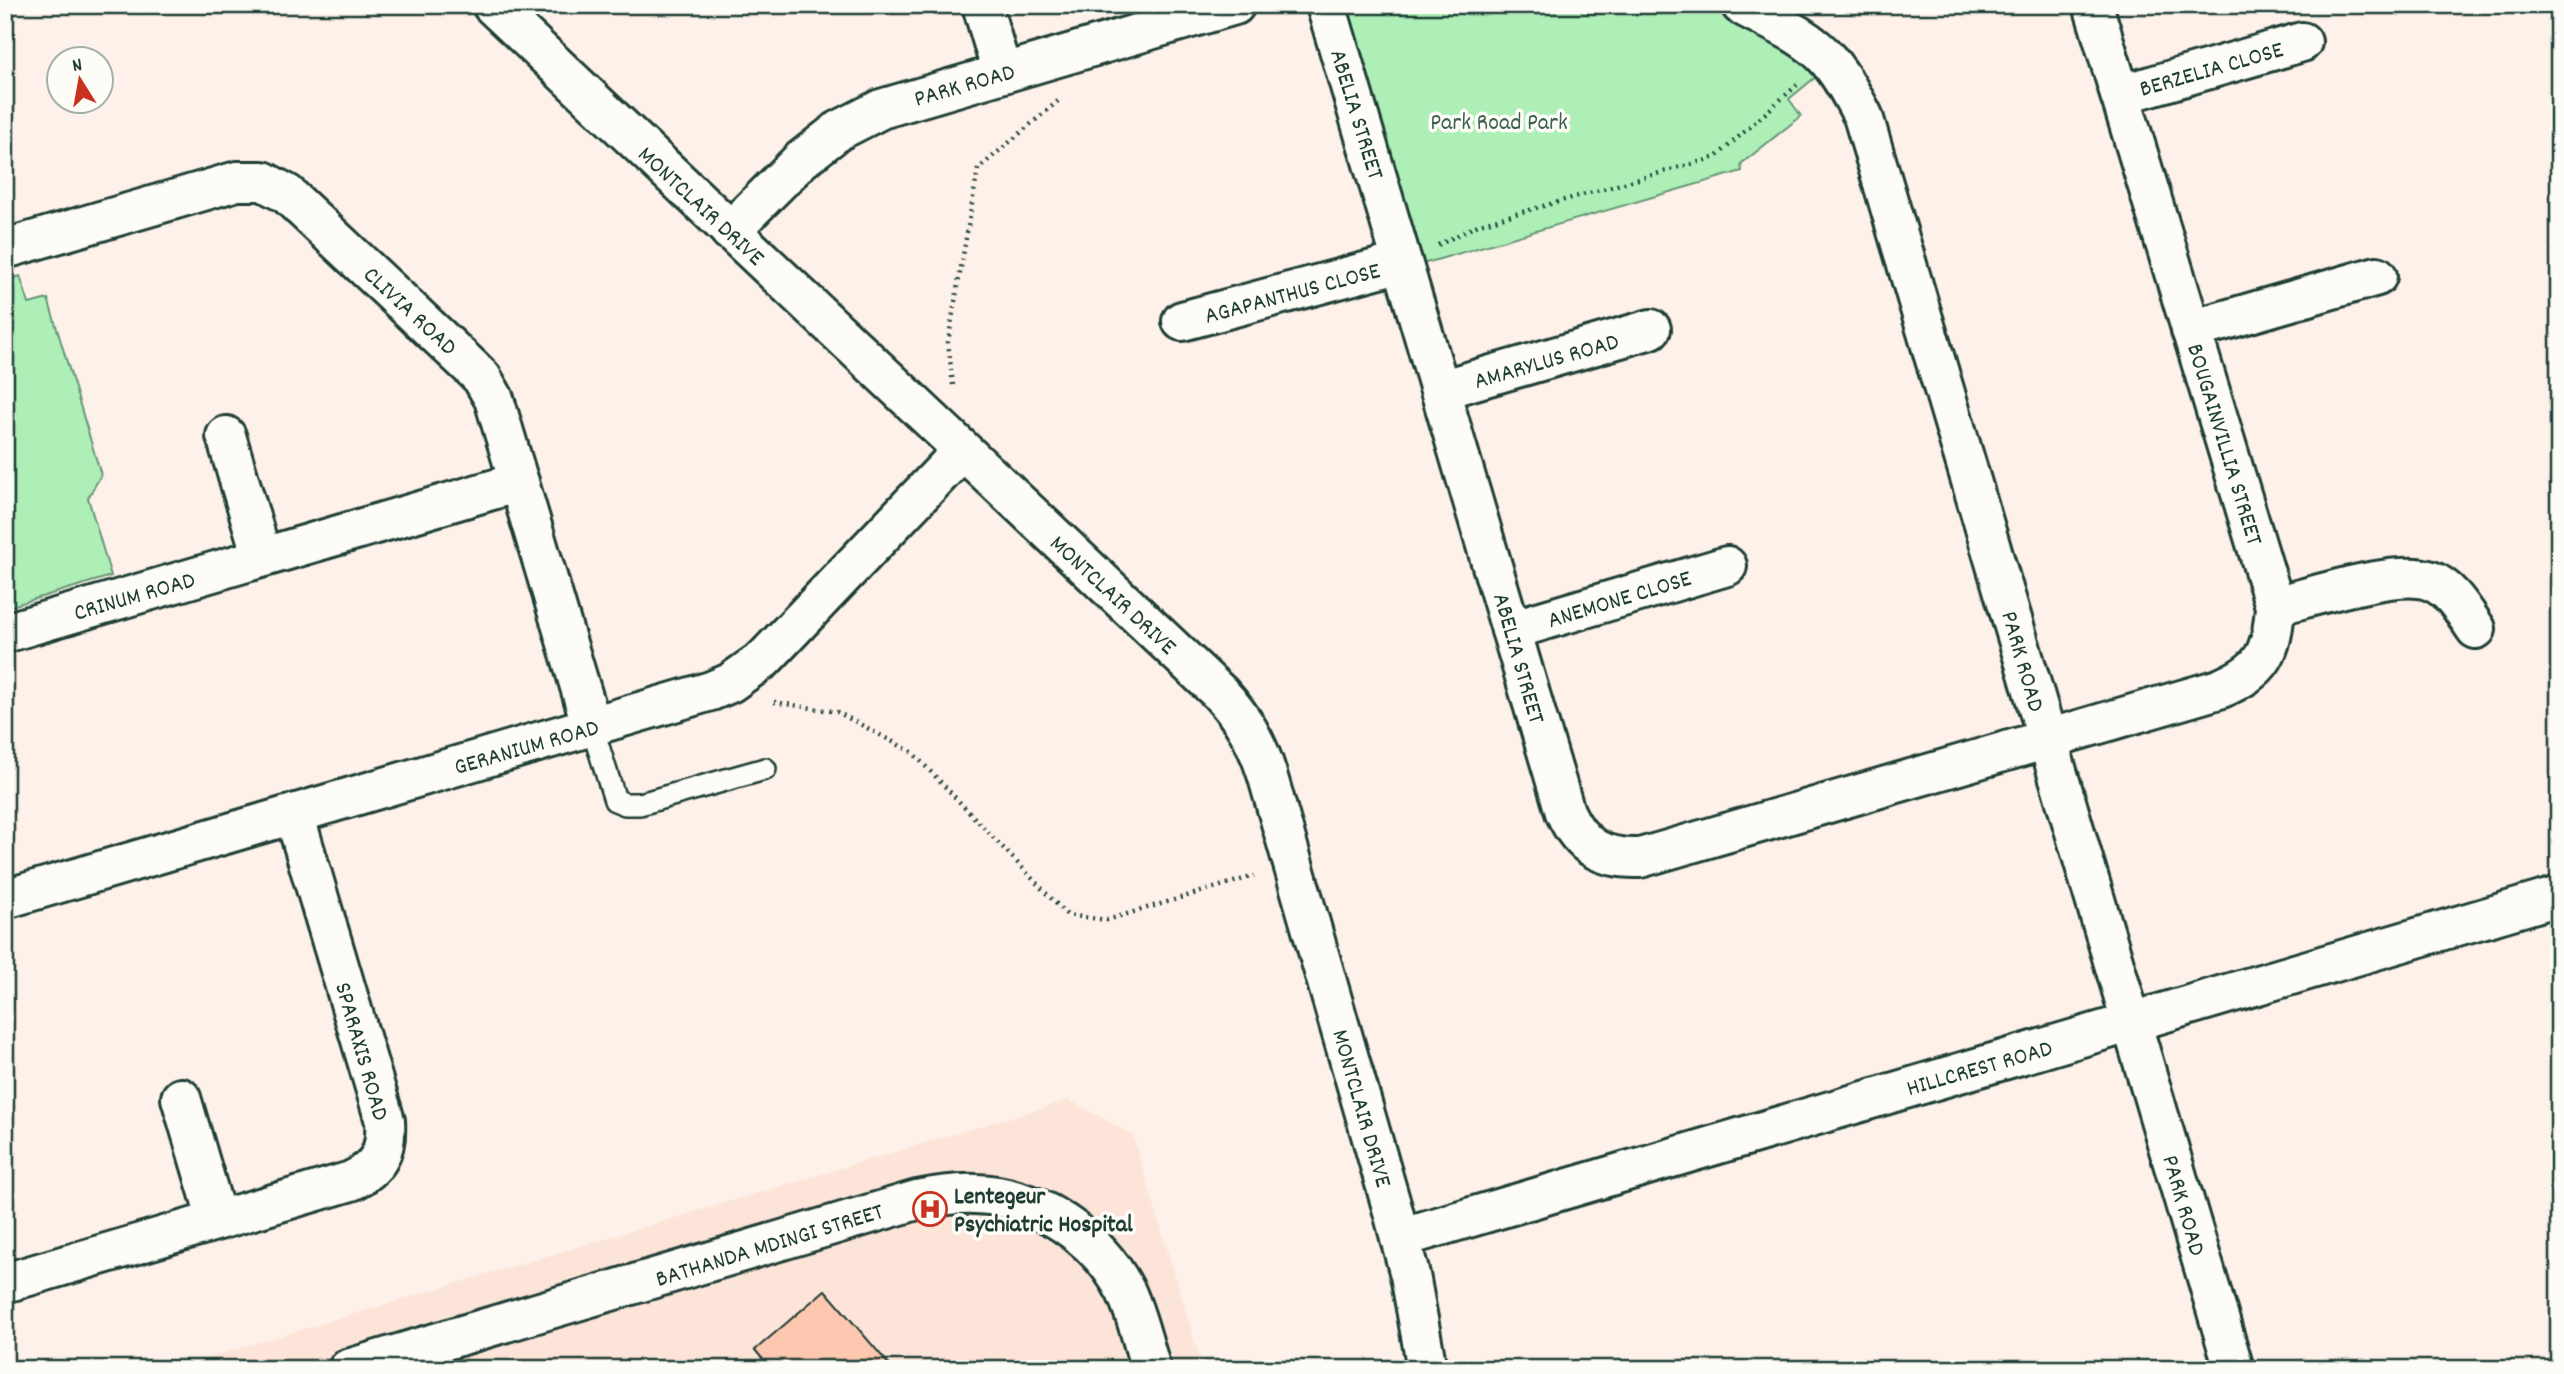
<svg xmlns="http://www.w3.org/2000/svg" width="2564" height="1374" font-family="Dekko,sans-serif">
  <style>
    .built { fill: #fde4d8 }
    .green { fill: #aeefb8; stroke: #669676; stroke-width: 2 }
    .building { fill: #fec7b0; stroke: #1f3d34; stroke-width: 2 }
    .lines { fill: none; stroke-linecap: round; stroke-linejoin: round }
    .service-casing { stroke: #1f3d34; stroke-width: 26 }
    .minor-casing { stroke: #1f3d34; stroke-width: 44 }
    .path { stroke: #1f3d34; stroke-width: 4.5; stroke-dasharray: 2 5; stroke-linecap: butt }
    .service { stroke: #fdfcf7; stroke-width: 21 }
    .minor { stroke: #fdfcf7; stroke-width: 38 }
    .labels { text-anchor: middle; stroke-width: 7; stroke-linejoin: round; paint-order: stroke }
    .street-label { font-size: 24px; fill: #1f3d34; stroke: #fdfcf7 }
    .park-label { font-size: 24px; fill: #3c614e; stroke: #fdfcf7 }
    .poi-label { font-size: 24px; font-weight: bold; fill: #1f3d34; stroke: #fdfcf7; text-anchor: start }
  </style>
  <rect width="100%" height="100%" fill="#fdf1e9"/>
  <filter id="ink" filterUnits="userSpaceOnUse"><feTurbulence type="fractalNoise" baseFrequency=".0143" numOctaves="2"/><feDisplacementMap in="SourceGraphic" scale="14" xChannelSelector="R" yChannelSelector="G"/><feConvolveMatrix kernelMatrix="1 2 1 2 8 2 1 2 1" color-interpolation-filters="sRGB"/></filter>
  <g filter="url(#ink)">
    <polygon class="built" points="1069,1100 1133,1135 1203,1369 170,1369"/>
    <g class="green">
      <polygon points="1346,5 1715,5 1799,51 1823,71 1789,99 1801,116 1741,164 1742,171 1419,265"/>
      <polygon points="20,276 29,304 48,299 101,475 88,498 111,576 5,608 5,281"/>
    </g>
    <polygon class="building" points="825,1290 893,1369 771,1369 755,1350"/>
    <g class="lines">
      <g class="service-casing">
        <polyline id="service" points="592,727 615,800 625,804 640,804 765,769"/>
      </g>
      <g class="minor-casing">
        <g id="minor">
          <path d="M492 5 1220 693C1243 718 1257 742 1267 774L1391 1204 1410 1275 1427 1369"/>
          <polyline points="982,5 1002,73"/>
          <path d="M1326 5 1565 812C1581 847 1602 859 1640 858L2219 689C2264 670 2272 653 2275 606L2093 5"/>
          <path d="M1741 5C1770 21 1807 35 1829 61 1843 78 1853 97 1863 116L2234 1369"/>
          <polyline points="2120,95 2302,42"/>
          <polyline points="730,231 801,160 838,131 881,109 1235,5"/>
          <polyline points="5,249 237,181 263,181 287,194 473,369 482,378 494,399 592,727"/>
          <polyline points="1182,321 1402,262"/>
          <polyline points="2191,330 2377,276"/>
          <polyline points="1440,390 1651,329"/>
          <polyline points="226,436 262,557"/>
          <path d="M2275 606C2312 597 2398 568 2431 581 2452 589 2464 612 2476 629"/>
          <polyline points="1511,630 1727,566"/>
          <polyline points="5,633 519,482"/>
          <polyline points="5,899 711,691 730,683 764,659 962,451"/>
          <polyline points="181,1098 217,1220"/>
          <polyline points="1400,1238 2559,896"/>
          <path d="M5 1283 351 1181C379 1168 387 1151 385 1121L294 814"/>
          <path d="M348 1369 917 1200C937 1196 956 1193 976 1194 1038 1196 1098 1237 1126 1292 1137 1316 1143 1343 1151 1369"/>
        </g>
      </g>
      <g class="path">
        <polyline points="1438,245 1480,224 1716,157 1797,85"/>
        <polyline points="953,385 948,342 978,169 1058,101"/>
        <polyline points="774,702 837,712 912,752 1067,915 1107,920 1254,876"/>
      </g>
      <use href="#service" class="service"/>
      <use href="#minor" class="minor"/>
    </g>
  </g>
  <defs>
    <g id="hospital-ring" transform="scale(1.75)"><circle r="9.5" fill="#fdfcf7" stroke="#c8321e" stroke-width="1.5"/><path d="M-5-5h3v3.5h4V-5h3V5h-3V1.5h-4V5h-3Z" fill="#c8321e"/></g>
  </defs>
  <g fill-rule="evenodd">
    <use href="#hospital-ring" x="930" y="1209"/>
  </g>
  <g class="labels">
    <g class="street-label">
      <text transform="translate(2211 68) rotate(-16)" y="8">BERZELIA CLOSE</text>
      <text transform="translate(964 84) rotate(-16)" y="8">PARK ROAD</text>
      <text transform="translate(1358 114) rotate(73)" y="8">ABELIA STREET</text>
      <text transform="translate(702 205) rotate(43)" y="8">MONTCLAIR DRIVE</text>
      <text transform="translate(1292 292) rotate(-15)" y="8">AGAPANTHUS CLOSE</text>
      <text transform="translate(411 310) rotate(43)" y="8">CLIVIA ROAD</text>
      <text transform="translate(1546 360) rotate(-16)" y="8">AMARYLUS ROAD</text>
      <text transform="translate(2226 444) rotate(73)" y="8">BOUGAINVILLIA STREET</text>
      <text transform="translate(1114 594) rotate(43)" y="8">MONTCLAIR DRIVE</text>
      <text transform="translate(134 595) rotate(-16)" y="8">CRINUM ROAD</text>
      <text transform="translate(1619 598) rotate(-17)" y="8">ANEMONE CLOSE</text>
      <text transform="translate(1520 658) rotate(74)" y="8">ABELIA STREET</text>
      <text transform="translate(2024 661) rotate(74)" y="8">PARK ROAD</text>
      <text transform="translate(526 746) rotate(-16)" y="8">GERANIUM ROAD</text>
      <text transform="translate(363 1051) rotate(74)" y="8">SPARAXIS ROAD</text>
      <text transform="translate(1979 1067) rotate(-16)" y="8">HILLCREST ROAD</text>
      <text transform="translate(1363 1108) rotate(74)" y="8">MONTCLAIR DRIVE</text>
      <text transform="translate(2185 1205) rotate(74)" y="8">PARK ROAD</text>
      <text transform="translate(769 1244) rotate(-17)" y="8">BATHANDA MDINGI STREET</text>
    </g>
    <g class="park-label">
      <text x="1499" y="129">Park Road Park</text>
    </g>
    <g class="poi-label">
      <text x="954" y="1203">Lentegeur<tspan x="954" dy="28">Psychiatric Hospital</tspan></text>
    </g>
  </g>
  <rect width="2564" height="1374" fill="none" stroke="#fdfcf7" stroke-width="28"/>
  <rect x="14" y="14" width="2536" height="1346" fill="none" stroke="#1f3d34" stroke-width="2.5" filter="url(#ink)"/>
  <g transform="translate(80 80) rotate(349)"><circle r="33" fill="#fdfcf7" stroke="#a4b0a9" stroke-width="2"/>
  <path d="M0-5L12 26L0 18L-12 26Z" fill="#c8321e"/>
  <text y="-10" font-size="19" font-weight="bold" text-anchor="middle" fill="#1f3d34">N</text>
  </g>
</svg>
